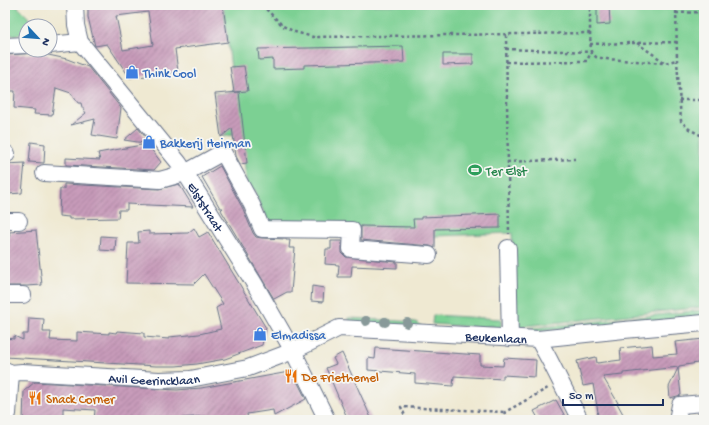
<svg xmlns="http://www.w3.org/2000/svg" width="709" height="425" font-family="'Gochi Hand',sans-serif">
  <style>
    .grass { fill: #7bd093; stroke: #4b8078 }
    .building { fill: url(#building-hatch); fill-rule: evenodd }
    .lines { fill: none; stroke-linecap: round; stroke-linejoin: round }
    .minor-casing { stroke: #657087; stroke-width: 18 }
    .path { stroke: #657087; stroke-width: 2.5; stroke-dasharray: 3 3; stroke-linecap: butt }
    .minor { stroke: #fff; stroke-width: 16 }
    .tree { fill: #899 }
    .labels { text-anchor: middle; stroke-width: 3.5; stroke-linejoin: round; paint-order: stroke }
    .shop-label { font-size: 13px; fill: #366cbe; stroke: #f6f6f2; text-anchor: start }
    .leisure-label { font-size: 13px; fill: #27864d; stroke: #f6f6f2; text-anchor: start }
    .street-label { font-size: 13px; fill: #1b2f5e; stroke: #f6f6f2 }
    .food-label { font-size: 13px; fill: #c56008; stroke: #f6f6f2; text-anchor: start }
  </style>
  <defs>
    <pattern id="building-hatch" width="6" height="6" patternUnits="userSpaceOnUse"><rect width="6" height="6" fill="#c89bba"/><path d="M-1 1l2-2M0 6l6-6M5 7l2-2" fill="none" stroke="#a27f9a"/></pattern>
  </defs>
  <rect width="100%" height="100%" fill="#f6f6f2"/>
  <filter id="ink" filterUnits="userSpaceOnUse"><feTurbulence type="fractalNoise" baseFrequency=".025" numOctaves="2"/><feDisplacementMap in="SourceGraphic" scale="8" xChannelSelector="R" yChannelSelector="G"/><feConvolveMatrix kernelMatrix="1 2 1 2 8 2 1 2 1" color-interpolation-filters="sRGB"/></filter>
  <filter id="wash" filterUnits="userSpaceOnUse"><feTurbulence type="fractalNoise" baseFrequency=".012" numOctaves="4" result="noise"/><feDisplacementMap in="SourceGraphic" scale="16" xChannelSelector="R" yChannelSelector="G"/><feGaussianBlur stdDeviation="0.9" result="paint"/><feColorMatrix in="noise" values="0 0 0 0 0 0 0 0 0 0 0 0 0 0 0 0 0 1.4 0 .05"/><feComposite in="paint" operator="in"/></filter>
  <g filter="url(#wash)">
    <rect width="100%" height="100%" fill="#efe9d2"/>
    <g class="grass">
      <polygon points="9,5 19,5 18,7 37,26 26,26 26,34 11,35 5,29"/>
      <polygon points="223,5 704,5 704,307 515,327 512,233 435,236 403,227 264,227 266,216 256,197 255,190 247,190 243,148 242,147 235,148 233,135 221,137 215,94 234,92"/>
      <polygon points="704,310 704,317 521,333 524,329"/>
      <polygon points="433,315 501,319 501,329 493,328 493,326 488,326 488,328 432,324"/>
      <polygon points="349,318 416,322 422,327 349,323"/>
    </g>
    <g id="blocks">
      <g class="building">
        <path d="M88 5H223L228 42 175 49 178 72 130 78 107 44 95 46 88 17ZM148 12 153 45 123 50 116 16Z"/>
        <polygon points="597,5 609,5 610,24 597,25"/>
        <polygon points="403,46 404,62 304,65 304,68 273,69 273,59 259,60 258,49"/>
        <polygon points="39,53 67,59 88,67 121,108 117,139 92,135 95,119 71,125 86,113 82,107 81,103 78,103 71,93 56,88 52,115 34,114 35,110 14,108 15,91 6,91 8,67 5,67 5,55"/>
        <polygon points="443,54 473,54 473,64 443,65"/>
        <polygon points="244,66 248,91 234,92 230,67"/>
        <polygon points="239,92 247,163 240,164 236,156 232,128 221,137 215,94"/>
        <polygon points="138,128 151,144 124,140"/>
        <polygon points="31,142 45,144 44,163 29,162"/>
        <polygon points="147,144 161,162 154,170 66,165 66,158 100,160 98,153"/>
        <polygon points="25,163 22,193 8,194 5,164"/>
        <polygon points="220,166 243,209 253,233 256,237 262,238 286,239 286,240 290,240 289,248 295,248 291,292 287,292 274,299 221,210 223,208 220,208 202,177"/>
        <polygon points="64,184 159,189 179,184 193,207 127,204 127,210 119,210 118,218 69,219 69,217 59,216 60,189 64,189"/>
        <polygon points="500,214 500,228 435,229 435,248 430,246 361,240 361,226 414,227 413,219 421,219 421,217"/>
        <polygon points="194,228 199,237 208,232 266,328 262,345 225,359 197,364 176,366 156,366 5,357 5,338 14,339 14,336 23,340 23,334 28,334 29,318 44,319 43,332 51,332 50,340 77,341 77,332 109,334 109,332 116,333 117,331 144,333 144,337 169,339 169,337 199,334 221,329 216,308 223,304 204,274 194,284 126,283 128,243 139,243 138,232 149,231 149,234 188,233"/>
        <polygon points="36,230 42,285 27,286 5,286 5,236 10,236 9,232"/>
        <polygon points="101,236 116,237 115,251 100,250"/>
        <polygon points="331,241 342,241 342,253 346,257 397,262 397,268 352,266 351,277 338,277 339,265 325,264 326,249 331,249"/>
        <polygon points="312,286 324,288 323,302 311,301"/>
        <polygon points="704,339 704,362 679,366 679,367 623,373 623,375 603,377 618,403 617,403 623,414 621,415 624,420 601,420 597,413 598,412 593,384 583,386 577,361 596,357 597,363 621,360 620,348 652,345 653,356 677,354 675,342"/>
        <polygon points="376,348 480,355 480,365 503,366 504,358 536,360 535,377 503,375 503,379 454,376 453,386 415,383 415,374 368,370 368,358 375,359"/>
        <polygon points="342,353 372,420 348,420 326,368 336,364 333,358"/>
        <polygon points="678,368 681,395 670,398 669,387"/>
        <polygon points="289,372 294,375 306,399 274,416 273,410 247,414 248,420 214,420 214,418 206,419 205,416 182,418 182,420 94,420 95,410 63,408 63,420 23,420 24,391 35,382 177,390 201,388"/>
        <polygon points="556,400 567,420 539,420 534,411"/>
      </g>
    </g>
  </g>
  <g filter="url(#ink)">
    <use href="#blocks" fill-opacity="0" stroke="#657087" stroke-width="1"/>
    <g class="lines">
      <g class="minor-casing">
        <g id="minor">
          <path id="s1" d="M75 5 76 25 80 42 179 163 254 283 293 351 327 420"/>
          <polyline points="50,45 80,42"/>
          <polyline points="5,46 26,45"/>
          <polyline points="5,154 7,154"/>
          <polyline points="44,173 160,180 185,173 223,152 252,205 262,229 352,230 351,249 429,255"/>
          <polyline points="5,221 19,221"/>
          <polyline points="508,248 510,338"/>
          <polyline points="5,295 23,295"/>
          <polyline points="538,339 549,359 580,420"/>
          <path id="s2" d="M5 370 11 373 22 372 159 380 190 379 248 368 293 351 339 328 538 339 624 330 704 323"/>
          <polyline points="5,414 8,414 11,373"/>
          <polyline points="677,420 680,405 704,403"/>
        </g>
      </g>
      <g class="path">
        <polyline points="262,5 283,26 295,32 313,37 590,33 590,5"/>
        <polyline points="676,5 677,60 681,121 689,129 704,137"/>
        <polyline points="676,13 704,12"/>
        <polyline points="506,35 509,234"/>
        <polyline points="637,43 664,62"/>
        <polyline points="590,44 677,42"/>
        <polyline points="506,49 591,52 590,33"/>
        <polyline points="506,62 587,61 591,52 596,57 606,59 664,63 677,60"/>
        <polyline points="679,100 704,100"/>
        <polyline points="507,162 575,159"/>
        <polyline points="407,420 401,407 505,412"/>
        <polyline points="503,420 505,412 548,388"/>
      </g>
      <use href="#minor" class="minor"/>
    </g>
    <g class="tree">
      <circle cx="366" cy="321" r="5"/>
      <circle cx="385" cy="322" r="5"/>
      <circle cx="407" cy="323" r="5"/>
    </g>
  </g>
  <defs>
    <g id="shop-bare" transform="scale(1.08)"><path d="M-5-2.5h2.3a2.7 3.5 0 0 1 5.4 0H5L5.5 6h-11ZM-1.5-2.5h3a1.5 2.3 0 0 0-3 0Z" fill="#3f7fe0" stroke="#f6f6f2" stroke-width="2.5" paint-order="stroke"/></g>
    <g id="stadium-bare" transform="scale(1.08)"><path d="M0-5a6.5 5 0 1 0 0 10a6.5 5 0 1 0 0-10ZM-3.5-1.8h7v3.6h-7Z" fill="#2e9e5b" stroke="#f6f6f2" stroke-width="2.5" paint-order="stroke"/></g>
    <g id="restaurant-bare" transform="scale(1.08)"><path d="M-5-6h1v4h1v-4h1v4h1v-4h1v5L-1.5 .5V6h-2V.5L-5-1ZM5-6V6H3V1.5H1.5Q1.5-4 5-6Z" fill="#e8710a" stroke="#f6f6f2" stroke-width="2.5" paint-order="stroke"/></g>
  </defs>
  <g fill-rule="evenodd">
    <use href="#shop-bare" x="132" y="72"/>
    <use href="#shop-bare" x="149" y="142"/>
    <use href="#stadium-bare" x="475" y="170"/>
    <use href="#shop-bare" x="260" y="334"/>
    <use href="#restaurant-bare" x="291" y="376"/>
    <use href="#restaurant-bare" x="35" y="398"/>
  </g>
  <g class="labels">
    <g class="shop-label">
      <text x="143" y="77">Think Cool</text>
      <text x="160" y="147">Bakkerij Heirman</text>
      <text x="271" y="339">Elmadissa</text>
    </g>
    <g class="leisure-label">
      <text x="486" y="175">Ter Elst</text>
    </g>
    <g class="street-label">
      <text dy="5" stroke="none"><textPath href="#s1" startOffset="245">Elststraat</textPath></text>
      <text dy="5" stroke="none"><textPath href="#s2" startOffset="502">Beukenlaan</textPath></text>
      <text dy="5" stroke="none"><textPath href="#s2" startOffset="150">Avil Geerincklaan</textPath></text>
    </g>
    <g class="food-label">
      <text x="302" y="381">De Friethemel</text>
      <text x="46" y="403">Snack Corner</text>
    </g>
  </g>
  <rect width="709" height="425" fill="none" stroke="#f6f6f2" stroke-width="20"/>
  <g transform="translate(38 38) rotate(116)"><circle r="19" fill="#f6f6f2" stroke="#9ea6b7"/>
  <path d="M0-3L7 15L0 10L-7 15Z" fill="#1f6fb2"/>
  <text y="-6" font-size="11" font-weight="bold" text-anchor="middle" fill="#1b2f5e">N</text>
  </g>
  <path d="M563 399v6h100v-6" fill="none" stroke="#1b2f5e" stroke-width="2"/>
  <text x="569" y="399" font-size="12" fill="#1b2f5e" stroke="#f6f6f2" stroke-width="3" paint-order="stroke">50 m</text>
</svg>
